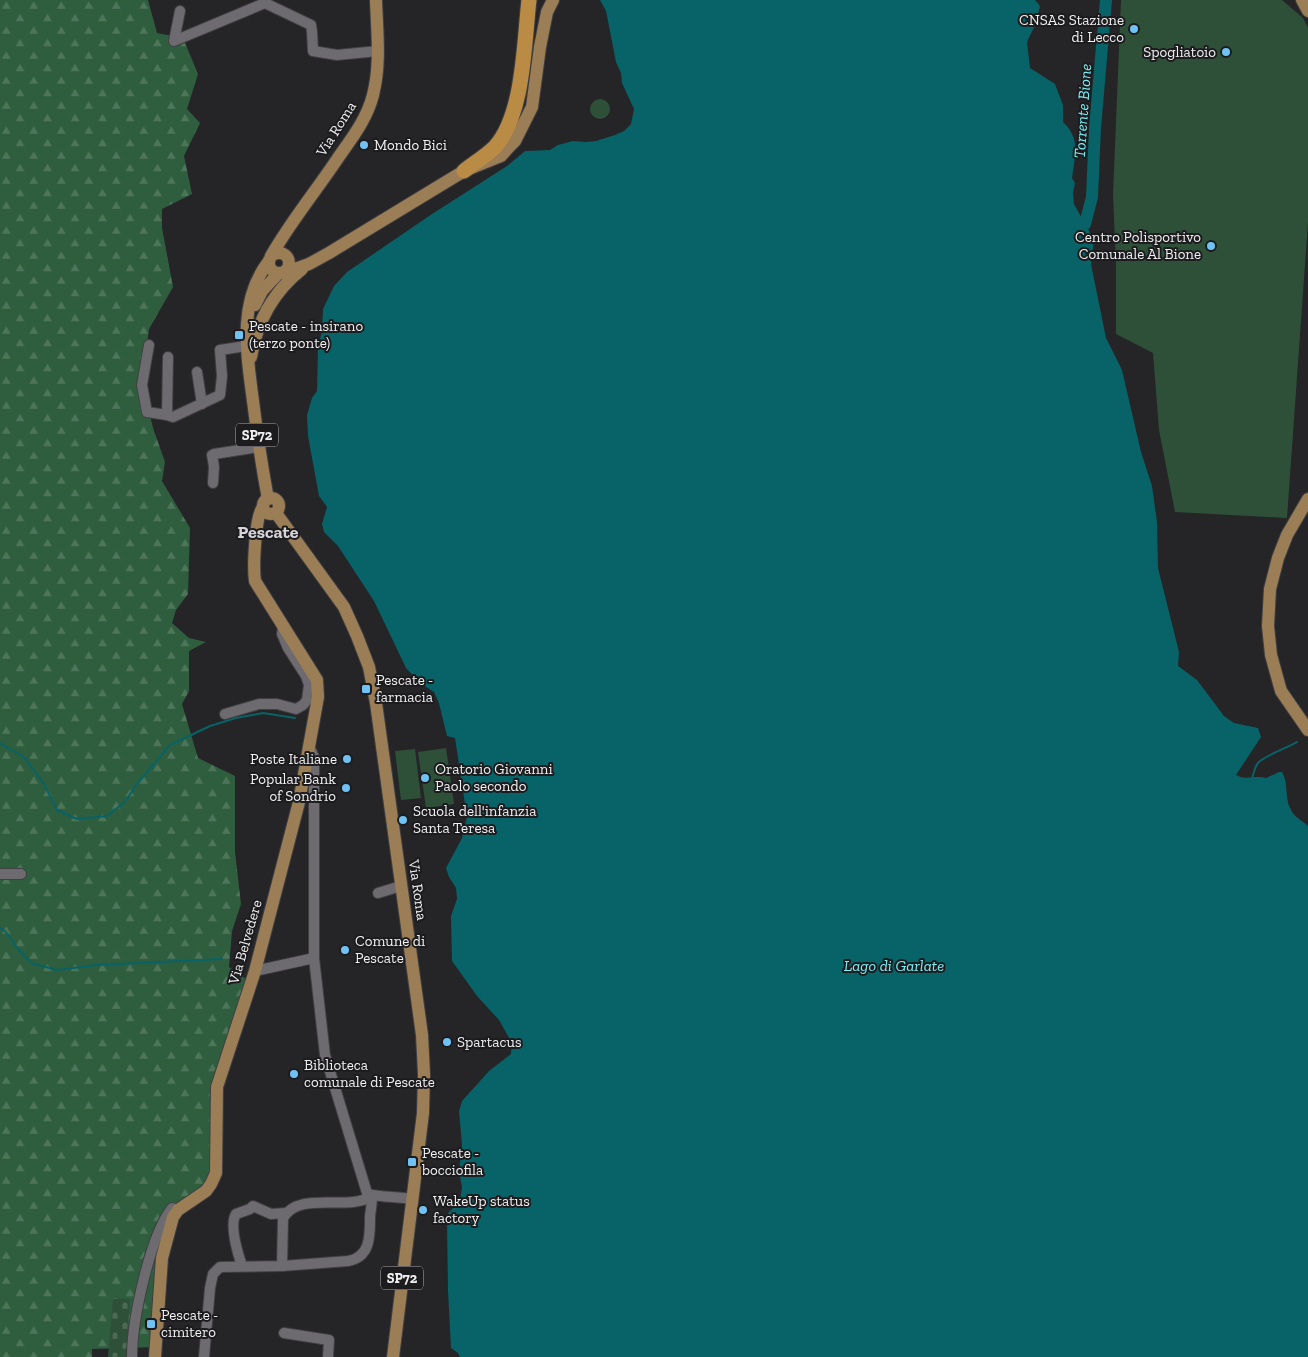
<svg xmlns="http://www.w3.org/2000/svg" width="1308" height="1357" font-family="'Zilla Slab',serif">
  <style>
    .forest { fill: url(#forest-firs) }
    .cemetery { fill: url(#cemetery-stones) }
    .garden { fill: #2e5038 }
    .water { fill: #076367 }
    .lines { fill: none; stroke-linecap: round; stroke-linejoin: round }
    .stream { stroke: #076367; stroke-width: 2 }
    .river { stroke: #076367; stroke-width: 12 }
    .minor-casing { stroke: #403f42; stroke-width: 12 }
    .major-casing { stroke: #403f42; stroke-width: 14 }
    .highway-casing { stroke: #403f42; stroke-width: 17 }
    .minor { stroke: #6d6b6f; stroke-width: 10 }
    .major { stroke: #9b7e55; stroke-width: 12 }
    .highway { stroke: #b98b44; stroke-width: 15 }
    .poi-dot { fill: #70c2f4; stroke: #1c1b1e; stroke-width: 2 }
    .labels { text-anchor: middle; stroke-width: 4; stroke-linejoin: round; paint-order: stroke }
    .shield { fill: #1c1b1e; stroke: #b0afb2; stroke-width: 1 }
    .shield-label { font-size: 14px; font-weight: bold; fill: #f0eff1 }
    .poi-label { font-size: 15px; fill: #f0eff1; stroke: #1c1b1e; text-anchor: start }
    .street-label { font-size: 15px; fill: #f0eff1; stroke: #1c1b1e }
    .water-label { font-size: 16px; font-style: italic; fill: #7beff5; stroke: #1c1b1e }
    .quarter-label { font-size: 18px; font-weight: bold; fill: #d6d4d8; stroke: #1c1b1e }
  </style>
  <defs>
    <pattern id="forest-firs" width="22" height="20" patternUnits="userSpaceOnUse" patternTransform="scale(1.25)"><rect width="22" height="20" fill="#2f5e3e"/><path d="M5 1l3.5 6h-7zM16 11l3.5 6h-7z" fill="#4d755a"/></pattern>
    <pattern id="cemetery-stones" width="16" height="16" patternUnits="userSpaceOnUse" patternTransform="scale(1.25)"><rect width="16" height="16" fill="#2e5038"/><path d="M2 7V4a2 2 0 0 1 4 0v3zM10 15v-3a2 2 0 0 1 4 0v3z" fill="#4d6a55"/></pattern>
  </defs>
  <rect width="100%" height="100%" fill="#252427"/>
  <polygon class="forest" points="0,0 148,0 157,33 183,38 198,74 187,109 200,123 184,156 192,194 162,209 162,228 173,287 149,329 142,381 153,428 165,462 162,481 190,528 188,594 176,610 172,623 189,638 206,642 189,651 189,691 182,704 198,758 235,776 235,852 241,904 232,931 229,967 246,979 227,1047 214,1184 181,1213 165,1245 156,1347 92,1349 92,1357 0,1357"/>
  <polygon class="cemetery" points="113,1298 130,1299 126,1357 108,1357"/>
  <g class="garden">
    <polygon points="1121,0 1282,0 1303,18 1308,28 1308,222 1287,518 1175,512 1159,430 1153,353 1116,334 1116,265 1113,194"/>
    <circle cx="600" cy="109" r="10"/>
    <polygon points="446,748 454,804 426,808 418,752"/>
    <polygon points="415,749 421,798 401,800 395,751"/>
  </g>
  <path class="water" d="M600 0H1035L1040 6 1036 23 1027 42 1030 68 1055 84 1063 105V122C1081 139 1075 155 1072 178L1075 183 1073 193 1074 204 1094 240 1091 264 1106 338 1122 370 1141 452 1152 486 1157 522 1158 568 1179 652 1178 666 1197 680 1224 716 1234 723 1258 728 1261 737 1236 775C1246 781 1255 775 1266 778L1279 772H1282C1289 784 1284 798 1291 810 1295 818 1302 820 1308 826V1357H460L458 1353 451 1348 448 1291 447 1222 448 1213 460 1201 462 1187 459 1172 462 1145 459 1111 462 1101 489 1071 511 1054 512 1043 499 1020 477 996 452 961 451 916 457 899 456 888 449 877 446 868 462 838 467 817 455 738 447 736 439 703 434 692 420 683 406 668 374 601 338 546 324 532 322 524 327 507 319 496 308 436 307 415 312 398 317 391 318 347 322 331 323 309 334 286 347 272 432 214 507 166 525 151 550 150 558 145 573 141 586 142 596 141 615 135 624 131 631 124 634 109 622 83 621 73 616 62 606 11Z"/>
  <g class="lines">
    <g class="stream">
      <polyline points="0,743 24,757 44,784 57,810 77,819 107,816 125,802 136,785 170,745 187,737 210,726 236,718 263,713 295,718"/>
      <path d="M1252 778C1254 773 1255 766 1258 763 1262 757 1289 747 1297 742"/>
      <polyline points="0,928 5,931 19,950 31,963 57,970 97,965 222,959"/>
    </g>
    <polyline class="river" points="1085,224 1092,197 1095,128 1106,0"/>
    <g class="minor-casing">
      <g id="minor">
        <polyline points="180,11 174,41 265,3 311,25 312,32 313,51 337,55 378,51"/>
        <polyline points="149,345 142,385 147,412 167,415"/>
        <polyline points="168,357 167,415 173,417 220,395 222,376 220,350 246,346"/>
        <polyline points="197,372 202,404"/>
        <polyline points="213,483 214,467 212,455 214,454 259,447"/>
        <polyline points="225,714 259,704 277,704 296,709 303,705 307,700 309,685 306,676 288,648 282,634 283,627"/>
        <path d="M309 746 314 757V958L325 1055 367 1193C372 1197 402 1197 412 1199"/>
        <polyline points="0,874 21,874"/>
        <polyline points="378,893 401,886"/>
        <polyline points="255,971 314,958"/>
        <path d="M242 1266C238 1254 229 1225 236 1214L250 1209 253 1206 271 1214 286 1213"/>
        <path d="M282 1266 283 1218C300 1190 347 1212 372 1196"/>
        <polyline points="284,1333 329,1340 328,1357"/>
        <path d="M132 1357C132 1320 150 1236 172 1208L177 1210"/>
        <path d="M204 1357 210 1288 213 1274 220 1267 282 1266 348 1261C371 1257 370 1235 370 1216 371 1209 372 1203 372 1196"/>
      </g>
    </g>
    <g class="major-casing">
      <g id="major">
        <polyline points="1302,0 1308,11"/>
        <circle cx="279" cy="263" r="10"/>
        <path d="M271 256C291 221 316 191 338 158 352 138 367 119 373 95 381 64 377 31 376 0"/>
        <polyline points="284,273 309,264 329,253 464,171 501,156 509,147 515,141 532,107 540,47 547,12 553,0"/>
        <polyline points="255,305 262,291 278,274"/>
        <path d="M251 357C257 321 273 292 302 269"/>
        <circle cx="271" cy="506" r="8"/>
        <path d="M268 499C262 467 257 434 253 401 247 355 237 302 269 261"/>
        <polyline points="1308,499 1287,535 1278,558 1270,589 1268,626 1271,655 1281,691 1308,730"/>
        <polyline points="276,513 344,607 357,636 369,667 376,703 422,1035 424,1074 423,1113 393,1357"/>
        <path d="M155 1357 162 1258 173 1217 178 1210 206 1191 211 1184 216 1173 217 1087 255 971 299 802 318 697 317 680 255 581C253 567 255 516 263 507"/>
      </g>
    </g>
    <g class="highway-casing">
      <path id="highway" d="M464 171C474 163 486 156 495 147 524 115 524 42 529 0"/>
    </g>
    <use href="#minor" class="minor"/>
    <use href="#major" class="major"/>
    <use href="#highway" class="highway"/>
  </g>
  <g class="poi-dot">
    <circle cx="1134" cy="29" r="5"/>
    <circle cx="1226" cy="52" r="5"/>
    <circle cx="364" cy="145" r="5"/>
    <circle cx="1211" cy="246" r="5"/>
    <rect x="234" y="330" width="10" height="10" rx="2.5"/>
    <rect x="361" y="684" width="10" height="10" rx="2.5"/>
    <circle cx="347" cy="759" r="5"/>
    <circle cx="425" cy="778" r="5"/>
    <circle cx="346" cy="788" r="5"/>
    <circle cx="403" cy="820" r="5"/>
    <circle cx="345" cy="950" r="5"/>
    <circle cx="447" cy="1042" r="5"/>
    <circle cx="294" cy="1074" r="5"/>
    <rect x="407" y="1157" width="10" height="10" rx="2.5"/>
    <circle cx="423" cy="1210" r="5"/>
    <rect x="146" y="1319" width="10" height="10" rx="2.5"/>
  </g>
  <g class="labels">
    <g class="shield">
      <rect x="236" y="423.5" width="42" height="23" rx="4"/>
      <rect x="381" y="1266.5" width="42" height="23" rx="4"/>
    </g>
    <g class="shield-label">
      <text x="257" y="440">SP72</text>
      <text x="402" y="1283">SP72</text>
    </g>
    <g class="poi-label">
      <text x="1124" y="25" text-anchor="end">CNSAS Stazione<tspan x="1124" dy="17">di Lecco</tspan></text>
      <text x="1216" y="57" text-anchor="end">Spogliatoio</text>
      <text x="374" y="150">Mondo Bici</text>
      <text x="1201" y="242" text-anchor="end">Centro Polisportivo<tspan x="1201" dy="17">Comunale Al Bione</tspan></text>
      <text x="249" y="331">Pescate - insirano<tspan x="249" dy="17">(terzo ponte)</tspan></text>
      <text x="376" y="685">Pescate -<tspan x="376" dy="17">farmacia</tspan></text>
      <text x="337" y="764" text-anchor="end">Poste Italiane</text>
      <text x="435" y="774">Oratorio Giovanni<tspan x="435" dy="17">Paolo secondo</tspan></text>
      <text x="336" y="784" text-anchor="end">Popular Bank<tspan x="336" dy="17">of Sondrio</tspan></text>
      <text x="413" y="816">Scuola dell'infanzia<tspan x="413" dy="17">Santa Teresa</tspan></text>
      <text x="355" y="946">Comune di<tspan x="355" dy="17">Pescate</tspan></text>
      <text x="457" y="1047">Spartacus</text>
      <text x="304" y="1070">Biblioteca<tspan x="304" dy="17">comunale di Pescate</tspan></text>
      <text x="422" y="1158">Pescate -<tspan x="422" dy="17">bocciofila</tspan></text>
      <text x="433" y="1206">WakeUp status<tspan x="433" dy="17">factory</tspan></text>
      <text x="161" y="1320">Pescate -<tspan x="161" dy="17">cimitero</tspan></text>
    </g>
    <g class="street-label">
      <text transform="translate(336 129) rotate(-58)" y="5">Via Roma</text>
      <text transform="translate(418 890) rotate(82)" y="5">Via Roma</text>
      <text transform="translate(245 942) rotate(-74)" y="5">Via Belvedere</text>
    </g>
    <g class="water-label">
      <text transform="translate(1082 111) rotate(-86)" y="6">Torrente Bione</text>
      <text x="894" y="971">Lago di Garlate</text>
    </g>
    <g class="quarter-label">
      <text x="268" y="538">Pescate</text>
    </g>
  </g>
</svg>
